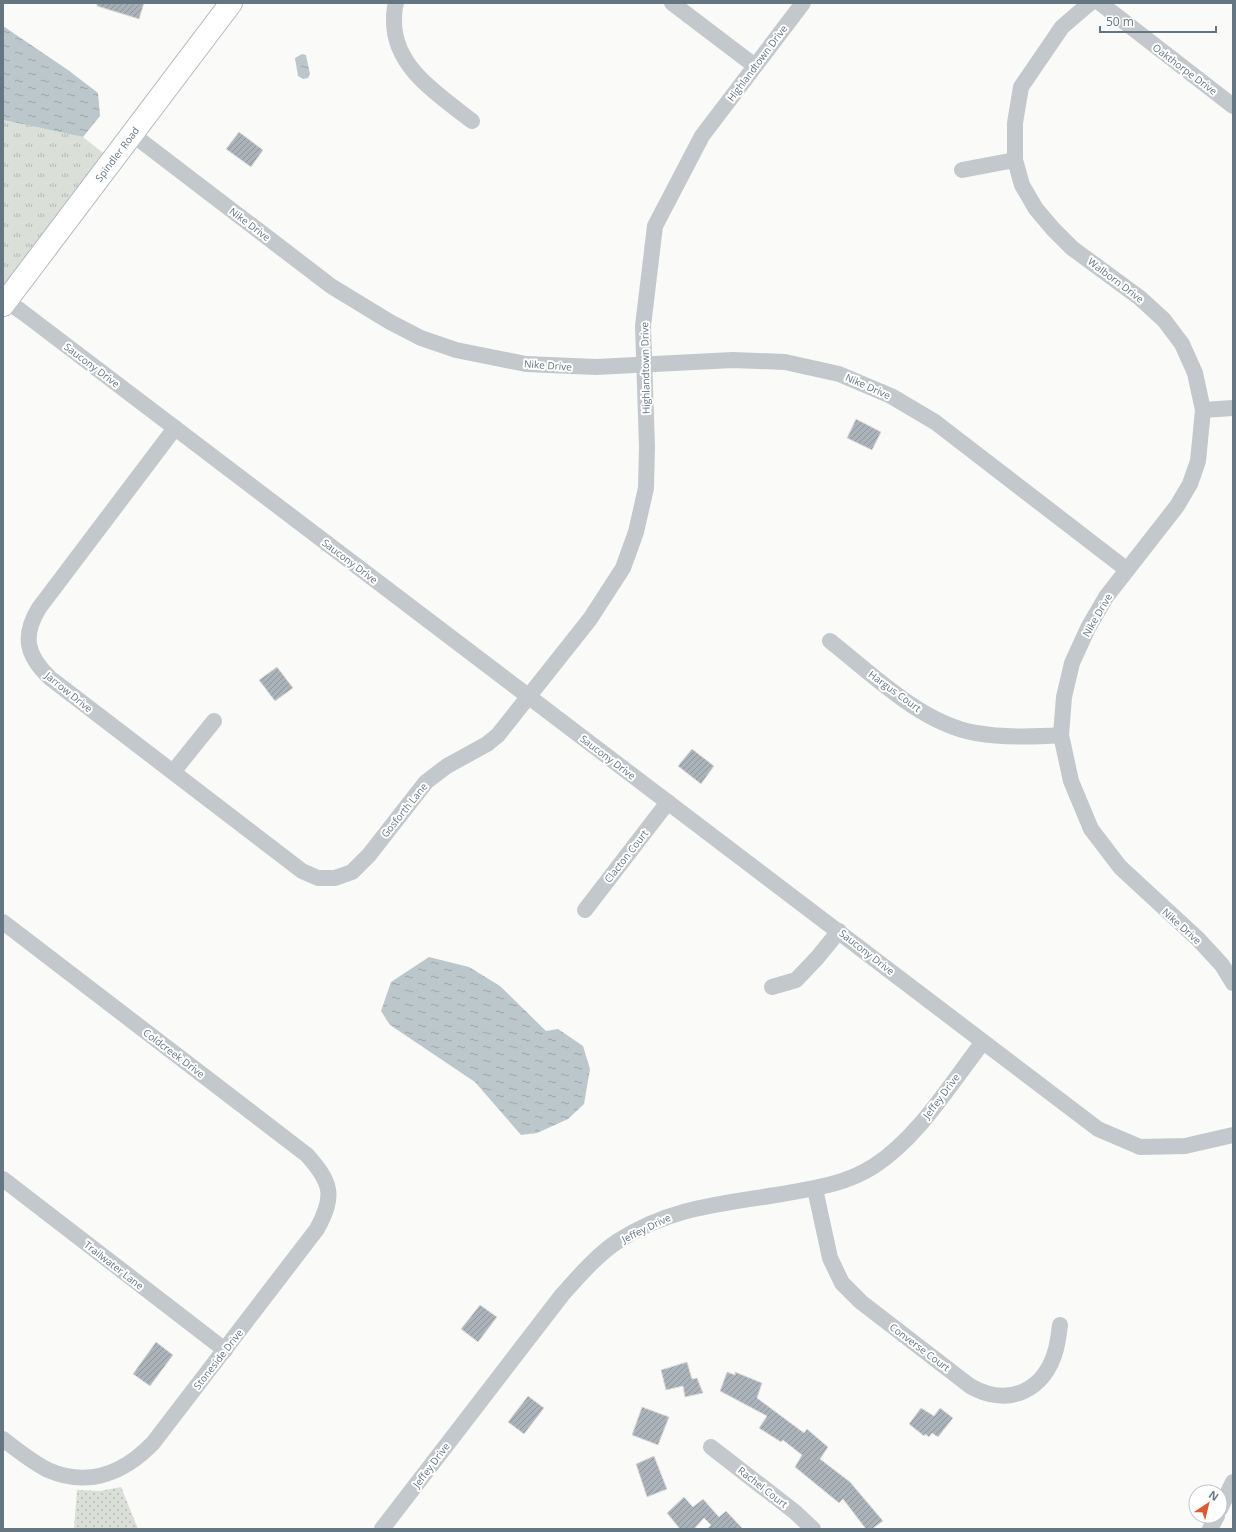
<svg xmlns="http://www.w3.org/2000/svg" width="1236" height="1532" font-family="'Open Sans',sans-serif">
  <style>
    .grass { fill: url(#grass-tufts) }
    .park { fill: url(#park-dots) }
    .water { fill: url(#water-ripples) }
    .building { fill: url(#building-hatch); stroke: #dcdcda }
    .lines { fill: none; stroke-linecap: round; stroke-linejoin: round }
    .secondary-casing { stroke: #b3babf; stroke-width: 24 }
    .street { stroke: #c3c8cc; stroke-width: 16 }
    .secondary { stroke: #fff; stroke-width: 22 }
    .labels { text-anchor: middle; stroke-width: 4; stroke-linejoin: round; paint-order: stroke }
    .street-label { font-size: 10px; fill: #657683; stroke: #fff }
  </style>
  <defs>
    <pattern id="grass-tufts" width="24" height="20" patternUnits="userSpaceOnUse"><rect width="24" height="20" fill="#dadfd7"/><path d="M3 7l-1-3M5 7V3M7 7l1-3M15 17l-1-3M17 17v-4M19 17l1-3" fill="none" stroke="#b4b9b4"/></pattern>
    <pattern id="park-dots" width="8" height="8" patternUnits="userSpaceOnUse"><rect width="8" height="8" fill="#dadfd7"/><path d="M2 2h.1M6 6h.1" fill="none" stroke="#b4b9b4" stroke-width="1.8" stroke-linecap="round"/></pattern>
    <pattern id="water-ripples" width="26" height="14" patternUnits="userSpaceOnUse"><rect width="26" height="14" fill="#bbc7cb"/><path d="M2 4q2-2 4 0t4 0M15 11q2-2 4 0t4 0" fill="none" stroke="#9ca6aa"/></pattern>
    <pattern id="building-hatch" width="6" height="6" patternUnits="userSpaceOnUse"><rect width="6" height="6" fill="#aab3b9"/><path d="M-1 1l2-2M0 6l6-6M5 7l2-2" fill="none" stroke="#8e969c"/></pattern>
  </defs>
  <rect width="100%" height="100%" fill="#fafaf8"/>
  <polygon class="grass" points="3,120 83,137 112,160 3,306"/>
  <polygon class="park" points="121,1487 138,1529 74,1529 77,1490 100,1491"/>
  <g class="water">
    <polygon points="3,26 68,70 98,93 100,116 83,137 3,120"/>
    <polygon points="302,54 306,55 310,74 308,78 303,79 298,76 295,58"/>
    <polygon points="429,957 469,967 500,986 546,1031 558,1029 583,1046 590,1069 584,1104 568,1119 537,1133 521,1135 475,1082 390,1025 381,1011 391,982"/>
  </g>
  <g class="building">
    <polygon points="97,3 144,3 139,19 97,6"/>
    <polygon points="239,132 263,150 251,167 226,149"/>
    <polygon points="856,419 881,432 872,450 847,438"/>
    <polygon points="277,667 293,688 275,701 259,680"/>
    <polygon points="692,749 714,766 701,784 678,766"/>
    <polygon points="480,1305 497,1317 478,1342 461,1329"/>
    <polygon points="156,1342 173,1355 150,1386 133,1374"/>
    <polygon points="687,1362 692,1379 697,1378 703,1393 685,1397 683,1386 666,1390 661,1370"/>
    <polygon points="727,1372 735,1375 735,1372 762,1383 757,1398 804,1433 807,1429 828,1447 820,1459 850,1482 883,1521 872,1529 866,1529 843,1499 839,1503 795,1467 802,1455 783,1440 781,1442 759,1428 767,1416 720,1391"/>
    <polygon points="528,1396 544,1408 524,1434 508,1422"/>
    <polygon points="642,1407 669,1417 658,1445 632,1435"/>
    <polygon points="921,1408 934,1416 940,1408 953,1418 938,1437 932,1433 929,1437 925,1434 924,1436 909,1424"/>
    <polygon points="654,1456 667,1489 647,1497 636,1464"/>
    <polygon points="684,1497 693,1507 703,1499 719,1517 726,1511 743,1529 707,1529 711,1525 704,1518 694,1529 680,1529 667,1513"/>
  </g>
  <g class="lines">
    <g class="secondary-casing">
      <polyline id="secondary" points="3,305 231,3"/>
    </g>
    <g class="street">
      <path d="M396 3C394 9 394 15 394 21 394 68 439 95 472 121"/>
      <polyline points="672,3 755,66"/>
      <polyline points="1090,3 1062,27 1021,87 1015,123 1015,160 1022,185 1036,209 1053,229 1072,248 1140,298 1164,320 1182,344 1195,373 1203,410 1198,461 1190,484 1177,506 1106,597 1088,628 1072,663 1064,697 1061,735 1071,781 1091,829 1120,867 1198,939 1222,965 1233,983"/>
      <polyline points="1100,3 1233,106"/>
      <polyline points="132,134 331,286 390,322 421,338 456,350 526,364 596,367 733,360 785,362 839,374 891,396 935,422 1126,569"/>
      <polyline points="962,170 1015,160"/>
      <polyline points="6,301 21,311 1098,1129 1140,1147 1185,1146 1233,1135"/>
      <polyline points="1203,410 1233,408"/>
      <path d="M175 428 39 608C22 636 26 655 50 678L302 871 318 878H335L352 872 369 855 426 782 447 766 487 744 498 735 590 619 623 568 636 532 646 488 647 447 643 326 655 226 702 136 803 3"/>
      <path d="M830 641C872 674 922 724 976 733 1004 738 1033 737 1061 735"/>
      <polyline points="173,772 214,721"/>
      <polyline points="585,910 668,802"/>
      <path d="M3 922 307 1155C332 1183 335 1196 317 1229L153 1443C125 1472 89 1488 48 1470 32 1462 17 1450 3 1439"/>
      <polyline points="772,987 796,980 817,958 839,931"/>
      <polyline points="3,1179 225,1350"/>
      <path d="M815 1189 830 1258 842 1283 861 1302 970 1386C1008 1408 1045 1391 1056 1349 1058 1341 1059 1333 1060 1325"/>
      <polyline points="711,1447 795,1512 813,1529"/>
      <polyline points="1220,1509 1233,1482"/>
      <path d="M382 1529 562 1295C579 1276 597 1255 618 1241 669 1208 719 1204 776 1195 810 1189 845 1185 874 1166 918 1138 951 1083 983 1042"/>
      <polyline points="1210,1529 1217,1516"/>
    </g>
    <use href="#secondary" class="secondary"/>
  </g>
  <g class="labels">
    <g class="street-label">
      <text transform="translate(757 63) rotate(-53)" y="4">Highlandtown Drive</text>
      <text transform="translate(1185 69) rotate(37)" y="4">Oakthorpe Drive</text>
      <text transform="translate(117 154) rotate(-53)" y="4">Spindler Road</text>
      <text transform="translate(250 224) rotate(37)" y="4">Nike Drive</text>
      <text transform="translate(1116 280) rotate(37)" y="4">Walborn Drive</text>
      <text transform="translate(92 365) rotate(37)" y="4">Saucony Drive</text>
      <text transform="translate(548 365) rotate(4)" y="4">Nike Drive</text>
      <text transform="translate(645 368) rotate(-91)" y="4">Highlandtown Drive</text>
      <text transform="translate(868 386) rotate(24)" y="4">Nike Drive</text>
      <text transform="translate(350 561) rotate(37)" y="4">Saucony Drive</text>
      <text transform="translate(1097 615) rotate(-60)" y="4">Nike Drive</text>
      <text transform="translate(895 691) rotate(36)" y="4">Hargus Court</text>
      <text transform="translate(69 692) rotate(39)" y="4">Jarrow Drive</text>
      <text transform="translate(608 757) rotate(37)" y="4">Saucony Drive</text>
      <text transform="translate(404 810) rotate(-51)" y="4">Gosforth Lane</text>
      <text transform="translate(626 856) rotate(-52)" y="4">Clacton Court</text>
      <text transform="translate(1182 926) rotate(42)" y="4">Nike Drive</text>
      <text transform="translate(867 952) rotate(38)" y="4">Saucony Drive</text>
      <text transform="translate(174 1053) rotate(37)" y="4">Coldcreek Drive</text>
      <text transform="translate(941 1096) rotate(-53)" y="4">Jeffey Drive</text>
      <text transform="translate(646 1228) rotate(-26)" y="4">Jeffey Drive</text>
      <text transform="translate(114 1265) rotate(38)" y="4">Trailwater Lane</text>
      <text transform="translate(920 1347) rotate(37)" y="4">Converse Court</text>
      <text transform="translate(218 1359) rotate(-52)" y="4">Stoneside Drive</text>
      <text transform="translate(431 1465) rotate(-53)" y="4">Jeffey Drive</text>
      <text transform="translate(763 1487) rotate(38)" y="4">Rachel Court</text>
    </g>
  </g>
  <rect width="1236" height="1532" fill="none" stroke="#657683" stroke-width="8"/>
  <g transform="translate(1208 1504) rotate(35)"><circle r="19" fill="#ffffff" stroke="#c1c8cd"/>
  <path d="M0-3L7 15L0 10L-7 15Z" fill="#e4572e"/>
  <text y="-6" font-size="11" font-weight="bold" text-anchor="middle" fill="#657683">N</text>
  </g>
  <path d="M1100 26v6h116v-6" fill="none" stroke="#657683" stroke-width="2"/>
  <text x="1106" y="26" font-size="12" fill="#657683" stroke="#ffffff" stroke-width="3" paint-order="stroke">50 m</text>
</svg>
